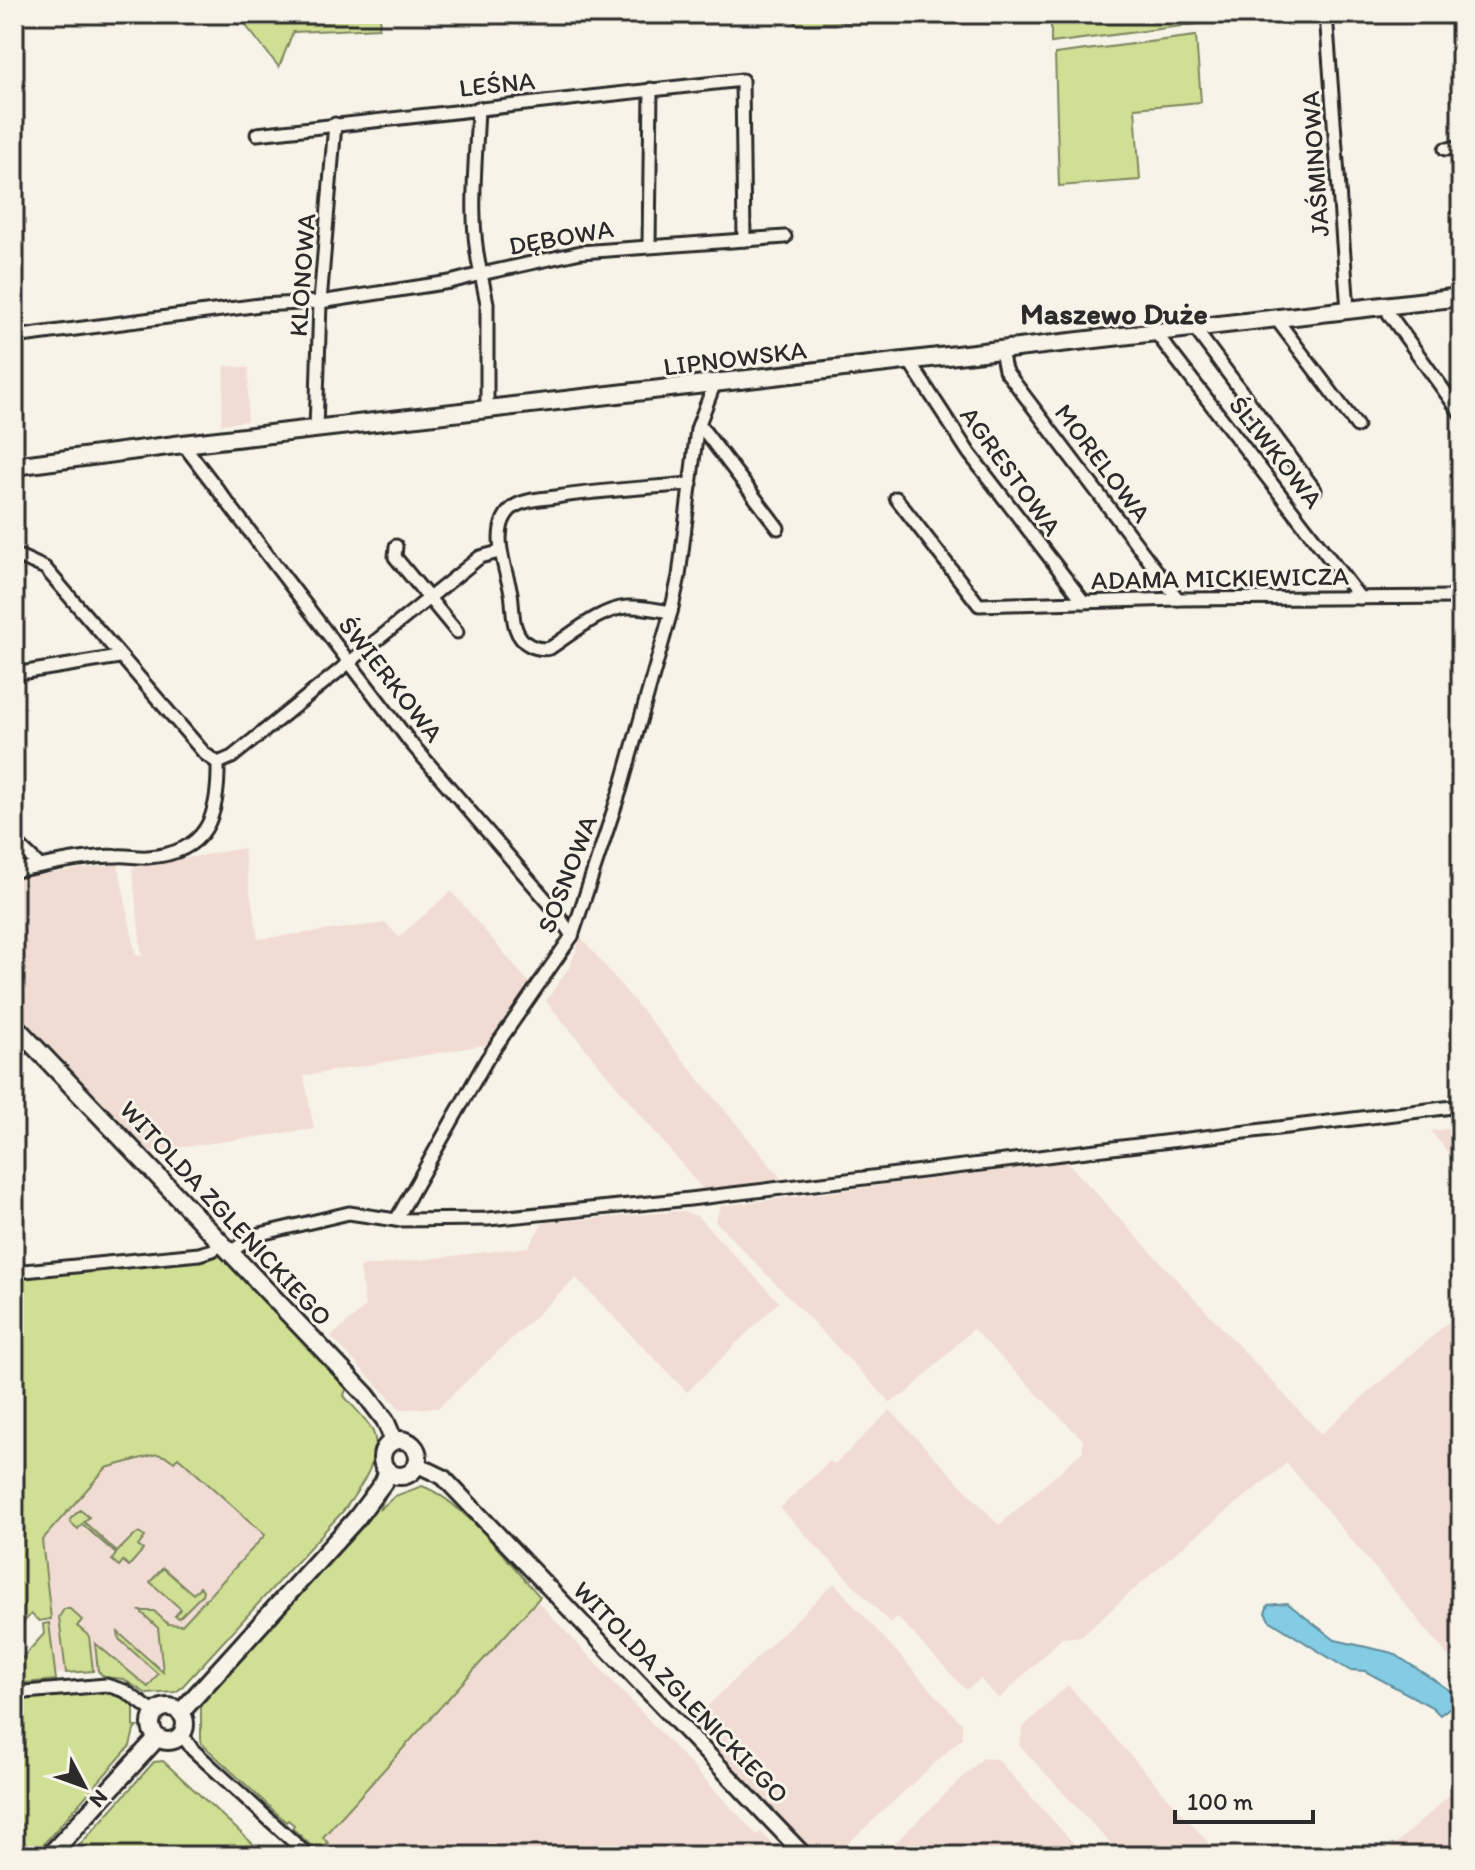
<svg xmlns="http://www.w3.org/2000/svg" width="1475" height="1870" font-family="Itim,sans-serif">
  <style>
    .built { fill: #f1dcd3 }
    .green { fill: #cfe094; stroke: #7d8660; stroke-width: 2 }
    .water { fill: #83cce4; stroke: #608c9a; stroke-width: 2 }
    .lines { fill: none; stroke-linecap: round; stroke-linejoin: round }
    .minor-casing { stroke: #2b2b2b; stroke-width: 17 }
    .tertiary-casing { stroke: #2b2b2b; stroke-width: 20 }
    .secondary-casing { stroke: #2b2b2b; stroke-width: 22 }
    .minor { stroke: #f7f3e8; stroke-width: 11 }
    .tertiary { stroke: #f7f3e8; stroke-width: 14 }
    .secondary { stroke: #f7f3e8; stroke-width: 16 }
    .labels { text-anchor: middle; stroke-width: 6; stroke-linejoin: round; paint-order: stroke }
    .street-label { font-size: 26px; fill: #2b2b2b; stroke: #f7f3e8 }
    .quarter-label { font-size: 30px; font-weight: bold; fill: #2b2b2b; stroke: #f7f3e8 }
  </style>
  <rect width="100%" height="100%" fill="#f7f3e8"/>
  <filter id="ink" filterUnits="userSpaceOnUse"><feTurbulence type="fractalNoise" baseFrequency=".0125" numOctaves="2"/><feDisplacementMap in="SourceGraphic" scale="16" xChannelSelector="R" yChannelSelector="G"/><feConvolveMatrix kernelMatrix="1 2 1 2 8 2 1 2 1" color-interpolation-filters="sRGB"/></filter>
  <g filter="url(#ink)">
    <g class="built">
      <polygon points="225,366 249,368 247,421 221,424"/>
      <polygon points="243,848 258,939 386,923 399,937 451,891 532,986 490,1044 304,1076 314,1129 147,1152 14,1014 14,878 118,864 136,955 142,956 132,868"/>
      <polygon points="581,937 781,1178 704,1191 546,1001 570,966"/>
      <polygon points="1461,1127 1461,1170 1431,1131"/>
      <polygon points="1067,1162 1321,1434 1461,1311 1461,1671 1287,1463 1180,1549 1081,1636 1062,1638 999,1699 980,1679 966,1690 897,1617 890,1623 780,1508 830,1461 835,1464 890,1410 999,1525 1083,1451 1083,1440 973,1329 907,1393 890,1402 715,1221 721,1206"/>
      <polygon points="682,1211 697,1216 779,1302 687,1392 576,1278 438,1408 400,1409 331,1337 365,1307 360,1267 528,1247 543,1223"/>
      <polygon points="195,1438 309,1542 147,1692 121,1669 55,1674 39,1539 104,1465"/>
      <polygon points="834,1583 962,1724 962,1738 843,1848 808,1846 691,1722"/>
      <polygon points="537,1601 757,1835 761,1832 784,1856 343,1856 323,1837"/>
      <polygon points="1068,1685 1220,1856 1122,1856 1019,1745 1024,1726"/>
      <polygon points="983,1758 997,1759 1085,1856 881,1856"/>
      <polygon points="1461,1785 1461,1856 1382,1856"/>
    </g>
    <g class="green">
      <polygon points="243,14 381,14 379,28 293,32 279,67 247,27"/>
      <polygon points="792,14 906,14 906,20 796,24"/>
      <polygon points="1051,14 1274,14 1051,43"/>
      <polygon points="1196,36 1201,102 1135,108 1140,180 1059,186 1055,54"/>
      <path d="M218 1255 226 1257 347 1386 344 1396C353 1407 366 1418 372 1430 385 1455 358 1491 344 1510L180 1689 175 1692 147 1694 123 1679 104 1677 98 1671 95 1643 148 1687 158 1674 119 1639 118 1632 163 1672 158 1628 140 1611H154L168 1624 182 1625 265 1535 178 1457 174 1462 167 1457 157 1454 106 1468 42 1540 51 1619 39 1621 31 1614 14 1633V1276Z"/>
      <path d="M422 1486C462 1500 511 1565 540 1597L323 1837 328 1843 323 1845 319 1853 292 1828 294 1825 288 1820 286 1822 201 1743V1702L386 1495 379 1510 395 1496Z"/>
      <polygon points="80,1510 89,1517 84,1522 117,1552 133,1536 139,1533 145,1537 138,1546 143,1550 129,1566 123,1561 119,1566 112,1560 116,1554 82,1524 78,1529 70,1522 71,1518"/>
      <polygon points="163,1568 193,1594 200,1587 203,1590 202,1595 179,1618 175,1616 181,1609 150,1582"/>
      <polygon points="64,1609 70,1609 82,1620 77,1626 89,1636 93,1671 66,1673 59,1617"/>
      <polygon points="49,1623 56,1680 14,1684 14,1667 44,1634 43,1624"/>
      <polygon points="93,1690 114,1693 134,1706 134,1727 138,1727 134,1730 130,1746 33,1856 14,1856 14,1697"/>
      <polygon points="163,1761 266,1856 70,1856 154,1762"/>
    </g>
    <polygon class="water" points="1287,1603 1335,1640 1393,1653 1449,1690 1458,1701 1440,1715 1432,1707 1365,1671 1349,1670 1269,1620 1265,1613 1268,1605"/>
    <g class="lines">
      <g class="minor-casing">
        <g id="minor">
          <polyline points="1326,14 1348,310"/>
          <polyline points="257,134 742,80 744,240"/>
          <polyline points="1445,149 1461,148"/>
          <polyline points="649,245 651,89"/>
          <polyline points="1387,306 1389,314 1461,414"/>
          <polyline points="1277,320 1357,426"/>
          <polyline points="1195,329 1315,490"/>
          <polyline points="1156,333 1360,598"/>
          <path d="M14 337 260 305 320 302 450 282 481 274C468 221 476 163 478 108"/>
          <polyline points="1001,351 1005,370 1178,599"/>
          <polyline points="909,361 969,453 1084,602"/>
          <polyline points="487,410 487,303 481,274 581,252 785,237"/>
          <polyline points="699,424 778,528"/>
          <polyline points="316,430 320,302 335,124"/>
          <polyline points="183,444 410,742 555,910 572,936"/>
          <polyline points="896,498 979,605 1178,599 1461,597"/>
          <polyline points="396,546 395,557 457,632"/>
          <polyline points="14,558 21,557 45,568 205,754 218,763"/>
          <path d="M671 612C657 610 642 606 627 607 600 609 572 634 550 648 536 651 521 644 516 629 512 619 513 604 511 593 506 569 487 525 515 506 526 499 543 499 556 497 601 490 646 488 691 484"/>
          <polyline points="14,674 119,657"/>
          <polyline points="218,763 232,757 480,557 499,552"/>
          <polyline points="14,841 40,866"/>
          <path d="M14 871C47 865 84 856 117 856 127 855 138 858 148 857 208 853 219 815 218 763"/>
          <polyline points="396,1220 487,1059 572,936 621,788 671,612 679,576 697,429 714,385"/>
          <polyline points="230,1252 256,1235 349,1213 396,1220 488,1219 690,1199 1461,1106"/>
          <polyline points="14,1272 199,1254 213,1250 222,1243"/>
          <polyline points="14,1693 106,1685 125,1691 155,1713"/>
          <polyline points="182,1735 193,1750 309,1856"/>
        </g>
      </g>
      <g class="tertiary-casing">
        <polyline id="tertiary" points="418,1465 443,1477 805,1856"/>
      </g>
      <g class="secondary-casing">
        <g id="secondary">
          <polyline points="14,466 183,444 1461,297"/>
          <polyline points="14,1025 366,1395 385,1420 394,1441"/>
          <circle cx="400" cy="1458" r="18"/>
          <circle cx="168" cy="1724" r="17"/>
          <polyline points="181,1712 356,1519 383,1483 388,1471"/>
          <polyline points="49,1856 157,1738"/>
        </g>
      </g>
      <use href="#minor" class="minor"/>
      <use href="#tertiary" class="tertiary"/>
      <use href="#secondary" class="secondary"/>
    </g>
  </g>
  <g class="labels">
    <g class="street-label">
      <text transform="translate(497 84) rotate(-6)" y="9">LEŚNA</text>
      <text transform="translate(1315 164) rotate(-94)" y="9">JAŚMINOWA</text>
      <text transform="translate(561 237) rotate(-10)" y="9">DĘBOWA</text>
      <text transform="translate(302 275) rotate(-86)" y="9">KLONOWA</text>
      <text transform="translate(735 358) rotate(-7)" y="9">LIPNOWSKA</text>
      <text transform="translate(1276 452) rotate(52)" y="9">ŚLIWKOWA</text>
      <text transform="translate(1103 463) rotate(53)" y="9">MORELOWA</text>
      <text transform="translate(1011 471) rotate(54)" y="9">AGRESTOWA</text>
      <text transform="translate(1220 578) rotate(-1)" y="9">ADAMA MICKIEWICZA</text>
      <text transform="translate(391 679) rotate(52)" y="9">ŚWIERKOWA</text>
      <text transform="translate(567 874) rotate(-69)" y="9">SOSNOWA</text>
      <text transform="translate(226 1213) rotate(47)" y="9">WITOLDA ZGLENICKIEGO</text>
      <text transform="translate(681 1692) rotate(46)" y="9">WITOLDA ZGLENICKIEGO</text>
    </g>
    <g class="quarter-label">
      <text x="1114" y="324">Maszewo Duże</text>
    </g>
  </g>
  <rect width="1475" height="1870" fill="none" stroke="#f7f3e8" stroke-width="48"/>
  <rect x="24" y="24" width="1427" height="1822" fill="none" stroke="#2b2b2b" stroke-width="3" filter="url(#ink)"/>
  <g transform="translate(84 1786) rotate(131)" stroke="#f7f3e8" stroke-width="6" paint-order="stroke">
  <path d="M0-6L14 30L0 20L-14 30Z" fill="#2b2b2b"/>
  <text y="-12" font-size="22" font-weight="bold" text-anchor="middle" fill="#2b2b2b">N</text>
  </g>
  <path d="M1175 1810v12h138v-12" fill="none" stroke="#2b2b2b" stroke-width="4"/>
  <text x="1187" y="1810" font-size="24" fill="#2b2b2b" stroke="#f7f3e8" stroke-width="6" paint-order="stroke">100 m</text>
</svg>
